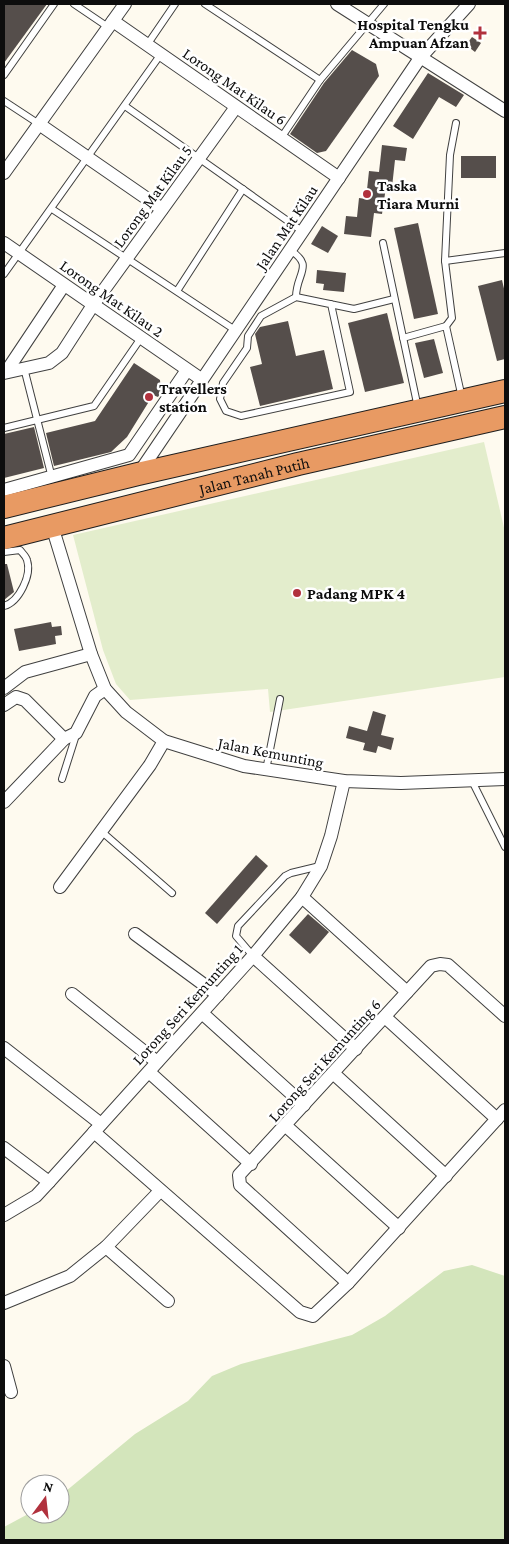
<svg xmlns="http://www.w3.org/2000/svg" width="509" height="1544" font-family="'Crimson Pro',serif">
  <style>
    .green { fill: #d3e5bb }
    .pitch { fill: #e3edcc }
    .building { fill: #554e4b }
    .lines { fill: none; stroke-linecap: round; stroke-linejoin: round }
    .lane-casing { stroke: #404040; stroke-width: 8 }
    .street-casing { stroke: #404040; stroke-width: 14 }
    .highway-casing { stroke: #1e1e1e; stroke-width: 24 }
    .lane { stroke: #fff; stroke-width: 6 }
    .street { stroke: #fff; stroke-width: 12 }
    .highway { stroke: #e89a63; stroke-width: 22 }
    .poi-dot { fill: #b1313d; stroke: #fff; stroke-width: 2 }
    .labels { text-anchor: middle; stroke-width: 5; stroke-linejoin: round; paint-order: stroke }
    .poi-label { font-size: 16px; font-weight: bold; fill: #0d0d0d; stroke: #fff; text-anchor: start }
    .street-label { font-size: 16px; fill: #0d0d0d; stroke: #fff }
  </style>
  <rect width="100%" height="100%" fill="#fefaef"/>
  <polygon class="green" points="472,1265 505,1276 505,1540 4,1540 4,1527 30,1513 60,1514 60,1496 135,1434 188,1401 212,1376 241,1364 352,1335 385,1316 444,1271"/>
  <polygon class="pitch" points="484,442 505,532 505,677 270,712 268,689 130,700 116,684 103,650 73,535"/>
  <g class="building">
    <polygon points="4,4 47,4 4,63"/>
    <polygon points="472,37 481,43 475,52 466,45"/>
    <polygon points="352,50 376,64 379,76 326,151 317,153 290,134 324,83"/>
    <polygon points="428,73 464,95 456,107 439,97 413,139 393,126"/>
    <polygon points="382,145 407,148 405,161 395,160 392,187 386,187 382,214 374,213 371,237 344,234 346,216 357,217 359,198 366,199 369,171 379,172"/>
    <rect x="461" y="156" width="35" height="22"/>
    <polygon points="418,223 438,314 414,319 394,228"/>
    <polygon points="322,226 338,236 328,253 311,244"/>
    <polygon points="317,270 346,273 344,292 323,290 324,284 316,283"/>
    <polygon points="502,280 505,293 505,359 497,361 478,286"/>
    <polygon points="387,313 404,383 365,392 348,323"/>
    <polygon points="288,321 296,356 324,350 333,389 260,406 250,367 262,364 255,334 260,327"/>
    <polygon points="434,339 443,373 424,378 415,343"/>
    <polygon points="134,363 160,380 161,392 158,397 153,395 127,437 111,452 54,466 46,433 95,421"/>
    <polygon points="34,427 44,468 4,478 4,434"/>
    <polygon points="4,564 7,564 14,592 4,600"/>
    <polygon points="51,622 52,627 61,626 62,635 55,636 56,644 19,651 14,629"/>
    <polygon points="373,711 386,715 381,735 394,738 391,750 378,746 376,753 363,750 365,743 346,738 349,726 367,731"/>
    <polygon points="256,855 268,866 217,924 205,913"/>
    <polygon points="308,914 329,932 310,954 289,935"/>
  </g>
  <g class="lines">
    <g class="lane-casing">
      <g id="lane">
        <polyline points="74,4 108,27"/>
        <polyline points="205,4 320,80"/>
        <polyline points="147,45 175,4"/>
        <polyline points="4,75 54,4"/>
        <polyline points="4,101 39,124"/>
        <polyline points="125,106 302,231"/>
        <polyline points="281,138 320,80 384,4"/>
        <polyline points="52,209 235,330"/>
        <polyline points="383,243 418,408"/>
        <path d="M290 250C315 266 296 273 296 297"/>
        <polyline points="445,261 505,253"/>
        <polyline points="4,274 161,54"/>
        <polyline points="177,291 243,189"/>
        <polyline points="331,304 350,392 241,416 226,411 220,399 223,383 247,348 248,336 261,316 296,297 354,309 394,299"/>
        <polyline points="446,326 452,318 445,261 450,155 456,123"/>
        <polyline points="403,338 446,326 462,398"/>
        <polyline points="24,368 52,478"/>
        <polyline points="4,428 94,406 141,338"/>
        <path d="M4 552 20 550C22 553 26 556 27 560 32 575 19 602 4 606"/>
        <polyline points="266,770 280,699"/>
        <polyline points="62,779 76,735"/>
        <polyline points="472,781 505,847"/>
        <polyline points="101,831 172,893"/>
        <polyline points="253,956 236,936 238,926 285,876 291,873 320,866"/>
      </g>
    </g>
    <g class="street-casing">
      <g id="street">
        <polyline points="337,4 505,111"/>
        <polyline points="113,21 339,178"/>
        <polyline points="39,124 162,209"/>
        <polyline points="4,173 125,4"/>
        <polyline points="4,243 201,379"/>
        <polyline points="6,372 64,285"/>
        <polyline points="4,373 49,363 62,353 93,305 236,107"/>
        <polyline points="139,473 420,58 469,4"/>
        <polyline points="4,490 129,455 187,370"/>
        <polyline points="52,526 91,654 105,689 126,712 164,741 244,766 344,781 401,783 505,779"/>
        <polyline points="4,688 25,672 91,654"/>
        <polyline points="4,705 16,697 25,700 64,739"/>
        <polyline points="4,802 64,739 76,733 95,696 105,689"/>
        <polyline points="60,887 150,765 164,741"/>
        <polyline points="302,897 407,992"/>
        <polyline points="135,934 218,995"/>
        <polyline points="253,956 356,1049"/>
        <polyline points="72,994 157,1062"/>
        <polyline points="202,1013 304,1105"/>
        <polyline points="385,1017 497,1119"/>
        <polyline points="4,1048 101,1124"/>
        <polyline points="149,1072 251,1164"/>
        <polyline points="333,1073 446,1176"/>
        <polyline points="286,1126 399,1228"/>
        <polyline points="94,1132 300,1312 313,1316 348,1283 505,1110"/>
        <polyline points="4,1148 49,1182"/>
        <polyline points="4,1215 36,1196 49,1182 253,956 302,897 321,866 331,836 344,781"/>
        <polyline points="106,1247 168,1301"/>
        <polyline points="348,1283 240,1185 239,1175 431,966 440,964 448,965 505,1016"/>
        <polyline points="4,1303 70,1276 106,1247 160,1191"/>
        <polyline points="4,1366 11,1392"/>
      </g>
    </g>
    <g class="highway-casing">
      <g id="highway">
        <polyline points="4,507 138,474 505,391"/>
        <path id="s1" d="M4 538 298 464 505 417"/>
      </g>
    </g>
    <use href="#lane" class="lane"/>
    <use href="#street" class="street"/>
    <use href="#highway" class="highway"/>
  </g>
  <g class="poi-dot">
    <path d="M477.5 25.5h5v5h5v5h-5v5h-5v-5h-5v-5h5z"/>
    <circle cx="367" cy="194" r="5"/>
    <circle cx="149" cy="397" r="5"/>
    <circle cx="297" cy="593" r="5"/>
  </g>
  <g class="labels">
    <g class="poi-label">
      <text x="469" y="30" text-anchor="end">Hospital Tengku<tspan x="469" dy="18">Ampuan Afzan</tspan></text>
      <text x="377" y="191">Taska<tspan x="377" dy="18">Tiara Murni</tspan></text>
      <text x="159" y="394">Travellers<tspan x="159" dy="18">station</tspan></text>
      <text x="307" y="599">Padang MPK 4</text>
    </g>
    <g class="street-label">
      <text transform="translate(235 86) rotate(35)" y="6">Lorong Mat Kilau 6</text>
      <text transform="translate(152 196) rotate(-54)" y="6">Lorong Mat Kilau 5</text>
      <text transform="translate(286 227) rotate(-56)" y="6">Jalan Mat Kilau</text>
      <text transform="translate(112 298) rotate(35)" y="6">Lorong Mat Kilau 2</text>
      <text dy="6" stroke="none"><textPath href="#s1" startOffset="258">Jalan Tanah Putih</textPath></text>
      <text transform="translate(271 752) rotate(11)" y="6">Jalan Kemunting</text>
      <text transform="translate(187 1004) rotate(-48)" y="6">Lorong Seri Kemunting 1</text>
      <text transform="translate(324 1060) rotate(-48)" y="6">Lorong Seri Kemunting 6</text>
    </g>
  </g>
  <rect width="509" height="1544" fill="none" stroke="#0d0d0d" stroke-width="10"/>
  <g transform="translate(45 1499) rotate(15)"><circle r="24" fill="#ffffff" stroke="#9e9e9e"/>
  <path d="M0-4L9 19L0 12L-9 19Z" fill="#b1313d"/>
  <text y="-8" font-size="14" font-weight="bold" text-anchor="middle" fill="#0d0d0d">N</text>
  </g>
</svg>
